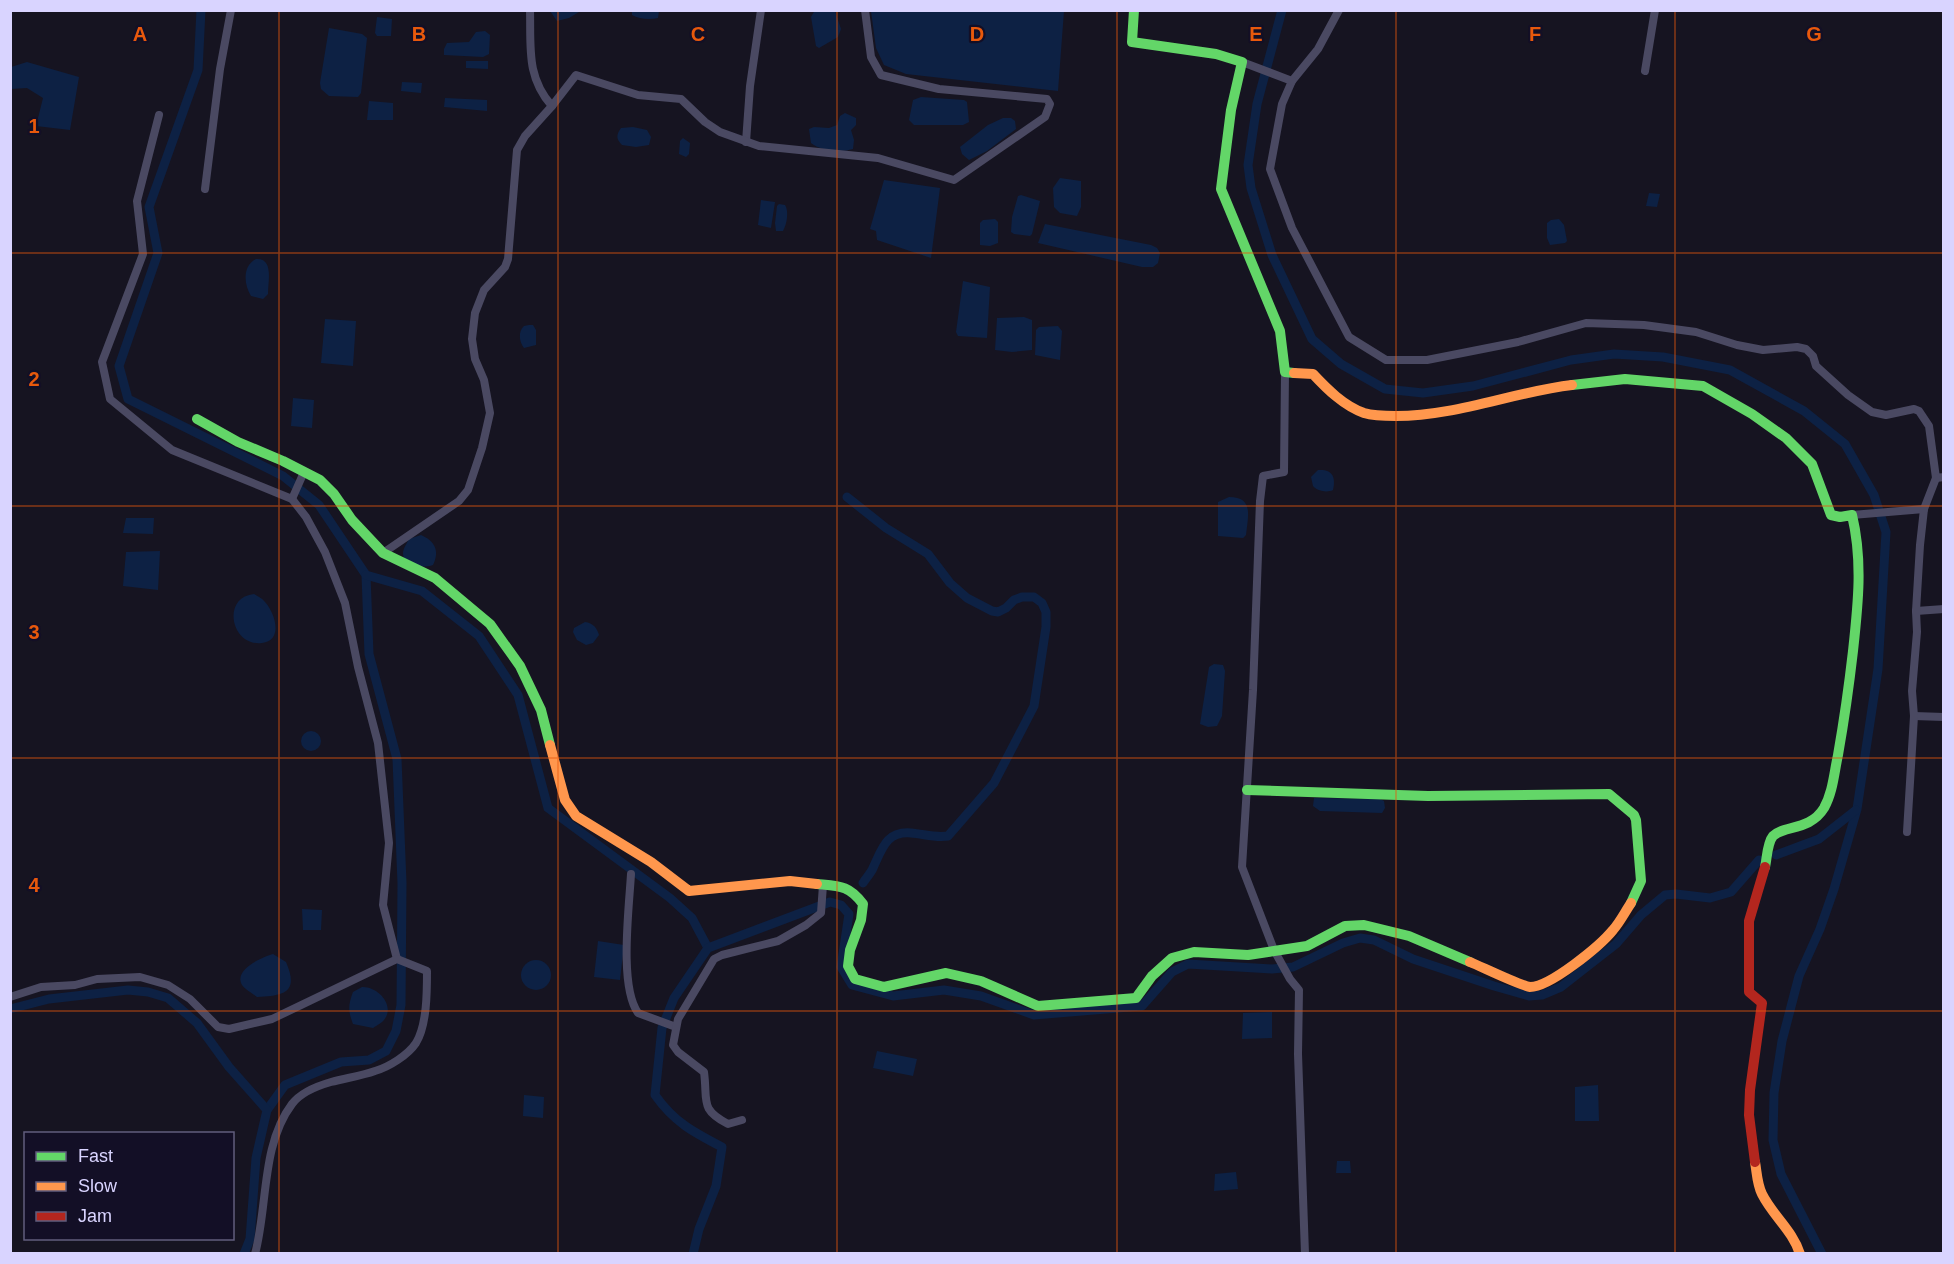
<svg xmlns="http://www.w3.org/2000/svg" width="1954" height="1264" font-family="Arial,sans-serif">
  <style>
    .water { fill: #0d2144 }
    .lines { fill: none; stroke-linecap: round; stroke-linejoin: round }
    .canal { stroke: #0d2144; stroke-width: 9 }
    .street { stroke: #4a4962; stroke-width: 8 }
    .fast { stroke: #63d668; stroke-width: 10 }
    .slow { stroke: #ff974d; stroke-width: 10 }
    .jam { stroke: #b3261e; stroke-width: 10 }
    .grid { fill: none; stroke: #e8590c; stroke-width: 1.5; stroke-opacity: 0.55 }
    .grid-label { font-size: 20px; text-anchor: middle; font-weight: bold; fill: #e8590c; stroke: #130f26; stroke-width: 4.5; stroke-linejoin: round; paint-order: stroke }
  </style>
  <rect width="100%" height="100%" fill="#161421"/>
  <g class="water">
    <polygon points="815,10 835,11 841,29 838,37 819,48 816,46 811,17"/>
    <polygon points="550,11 578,11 579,12 569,18 557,21"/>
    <path d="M632 11V10L659 11 658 18C649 20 639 19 632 15Z"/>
    <polygon points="871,11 1064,11 1058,91 906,74 884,65 876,48"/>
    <polygon points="377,17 392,19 391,36 377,36 375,33"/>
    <polygon points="329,28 362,34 367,38 361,93 358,97 329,96 321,89 320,83"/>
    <polygon points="485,31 490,35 489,54 483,57 444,55 444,49 447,43 469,42 476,32"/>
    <polygon points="466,61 488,61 488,69 466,68"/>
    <polygon points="27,62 79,77 70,130 36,126 43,98 27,88 11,89 11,67"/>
    <polygon points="402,82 422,83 421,93 401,91"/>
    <polygon points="921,97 964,100 967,102 969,122 963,125 914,125 909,120 913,100"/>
    <polygon points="445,98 487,100 487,111 444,107"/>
    <polygon points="369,101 393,103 393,120 367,120"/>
    <path d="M845 113 856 118V125L851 130 854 140 853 149C841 153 820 151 811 143L809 129 814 127 829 128 837 125 840 116Z"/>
    <polygon points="1003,118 1011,118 1015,121 1016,129 987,151 969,160 962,154 960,147 988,125"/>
    <path d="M633 127 647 130 651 137 649 145 636 147 622 145C616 139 616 135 621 128Z"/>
    <polygon points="683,138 690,143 689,154 686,157 679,154 680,141"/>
    <polygon points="1060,178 1081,181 1081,207 1077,216 1060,213 1054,207 1053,188"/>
    <polygon points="884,180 940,188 931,258 877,240 876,231 870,229"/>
    <polygon points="1649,193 1660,194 1657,207 1646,206"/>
    <polygon points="1021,195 1040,201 1032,234 1030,236 1014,234 1011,232 1012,217 1018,196"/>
    <polygon points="761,200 775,202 771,228 758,225"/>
    <path d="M779 204 785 205C789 211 787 224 783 231H776L775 223 777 206Z"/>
    <polygon points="995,219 998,222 998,243 990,246 980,245 980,223 983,220"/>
    <polygon points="1559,219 1564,225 1567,241 1565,243 1550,245 1547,238 1547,223 1551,220"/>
    <polygon points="1045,224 1151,245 1157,248 1160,253 1158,263 1153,267 1142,267 1038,243"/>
    <path d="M256 259C274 258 268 281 268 294L263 299 251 296C244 285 242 266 256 259Z"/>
    <polygon points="963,281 990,287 987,338 958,336 956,332"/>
    <polygon points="1024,317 1032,320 1032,350 1012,352 995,350 997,318"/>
    <polygon points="325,319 356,321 353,366 321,363"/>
    <path d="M529 325H533L536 330V345L524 348C519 342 518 331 524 326Z"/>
    <polygon points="1058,326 1062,331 1060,360 1035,355 1036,330 1039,327"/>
    <polygon points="293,398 314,400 312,428 291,426"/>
    <path d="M1318 470C1332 469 1336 476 1333 490 1327 493 1317 491 1313 486L1311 477Z"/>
    <path d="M1229 497C1254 497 1248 516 1246 535L1243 538 1218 536V502Z"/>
    <polygon points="126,518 154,518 153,534 123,533"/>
    <path d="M421 535C435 541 440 551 433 565 424 568 403 568 403 553 403 549 407 543 409 539Z"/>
    <polygon points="160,551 158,590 123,586 126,552"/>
    <path d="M254 594C257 596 262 598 265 602 276 614 283 641 262 643 231 647 221 597 254 594Z"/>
    <path d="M585 622C593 623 597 628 599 635L593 643 586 645 577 640 573 632 574 628Z"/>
    <polygon points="1214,664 1223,665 1225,671 1222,716 1217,726 1208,727 1200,724 1209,667"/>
    <circle cx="311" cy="741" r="10"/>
    <polygon points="1314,798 1380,799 1384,801 1385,808 1382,813 1320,811 1313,806"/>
    <polygon points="302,909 322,910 321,930 303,930"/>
    <polygon points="598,941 624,945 620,980 594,977"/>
    <path d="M273 954 286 962C299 992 285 996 257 997 253 994 245 989 242 985 233 969 263 957 273 954Z"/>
    <circle cx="536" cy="975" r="15"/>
    <path d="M362 987C377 986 396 1005 384 1020 382 1023 377 1025 373 1028L353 1024C348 1011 348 1005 353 992Z"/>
    <polygon points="1272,1012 1272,1038 1242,1039 1243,1013"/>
    <polygon points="877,1051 917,1059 913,1076 873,1068"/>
    <polygon points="1598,1085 1599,1121 1575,1121 1575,1087"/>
    <polygon points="524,1095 544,1097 543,1118 523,1116"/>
    <polygon points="1337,1161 1350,1161 1351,1173 1336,1173"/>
    <polygon points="1236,1172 1238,1189 1214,1191 1215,1174"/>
  </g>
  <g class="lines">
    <g class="canal">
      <polyline points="201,10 198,70 149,207 158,253 119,366 128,399 283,476 319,505 366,575 369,654 397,759 402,883 401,1005 396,1031 386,1051 369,1060 341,1062 285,1085 267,1110"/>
      <polyline points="1282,10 1257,104 1248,165 1251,188 1272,255 1312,339 1341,364 1385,389 1423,393 1473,386 1571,360 1614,354 1663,357 1730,370 1804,411 1845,444 1874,495 1886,532 1878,669 1857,809 1834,889 1820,929 1799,976 1782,1041 1774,1093 1773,1140 1781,1174 1822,1254"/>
      <path d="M847 497 886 528 928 554 950 583 967 598 992 611 998 612 1006 608 1014 600 1022 597H1034L1042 603 1046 612V627L1034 706 994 783 948 836C935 838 924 834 911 833 886 831 882 849 873 868 871 873 866 878 863 883"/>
      <polyline points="366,575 422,591 479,636 518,695 548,808 670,898 692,918 708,948"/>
      <polyline points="1776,855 1819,839 1856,810"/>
      <polyline points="10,1009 49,999 128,990 148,992 168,998 197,1023 229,1067 267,1110 256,1158 250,1239 244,1254"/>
      <path d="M693 1254 699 1229 716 1186 722 1147C693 1132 674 1122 655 1095L662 1028 674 998 708 948 830 902 841 905 849 914 841 967 852 985 893 996 944 990 981 996 1034 1015 1142 1006 1172 972 1188 964 1272 969 1293 967 1343 943 1360 938 1374 940 1413 959 1494 986 1529 996 1542 995 1561 987 1616 944 1641 915 1665 895 1676 894 1710 898 1731 892 1759 860"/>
    </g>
    <g class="street">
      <path d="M530 10C531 47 526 77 552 106"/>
      <polyline points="1339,10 1318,49 1292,81 1282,104 1270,169 1292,228 1349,337 1386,360 1427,360 1518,342 1586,323 1644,325 1696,332 1737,345 1763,350 1797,347 1806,349 1813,356 1816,366 1848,395 1872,412 1886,415 1914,409 1919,411 1929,426 1936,478 1944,477"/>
      <polyline points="1242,62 1292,81"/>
      <polyline points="1645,71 1655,10"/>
      <polyline points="159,115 137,201 143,254 102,362 110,399 172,450 292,499 306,517 325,552 345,603 358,667 378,743 389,843 383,905 397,959"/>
      <polyline points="746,142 750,86 761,10"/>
      <polyline points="205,189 220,69 231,10"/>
      <polyline points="1285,372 1284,472 1263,476 1260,501 1253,690 1242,867 1274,950 1290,979 1299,990 1298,1054 1305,1254"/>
      <polyline points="292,499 304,472"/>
      <polyline points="1852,515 1924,509"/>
      <polyline points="383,553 459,501 468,490 482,448 490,413 484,380 475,359 472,339 475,313 484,290 505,267 508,259 517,150 525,136 552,106 576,75 638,95 681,99 705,122 720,132 759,146 878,158 954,180 1045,117 1050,104 1047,99 939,89 881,75 871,57 865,10"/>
      <polyline points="1916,611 1944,609"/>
      <polyline points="1914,716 1944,717"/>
      <polyline points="1907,832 1914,716 1912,691 1917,632 1916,611 1920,545 1924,509 1936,478"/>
      <path d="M631 874C629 909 619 986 638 1013L676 1027"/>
      <path d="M10 997 41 987 75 985 97 979 140 977 168 985 190 999 218 1027 229 1029 272 1019 397 959 427 971C427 992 427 1025 416 1043 408 1055 389 1067 375 1071 361 1076 346 1078 331 1082 317 1086 301 1092 292 1104 261 1145 268 1206 255 1254"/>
      <path d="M742 1120 728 1124C699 1109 708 1101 704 1072L678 1052 673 1045 678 1019 714 959 722 955 778 941 806 925 821 913 823 885"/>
    </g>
    <g class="fast">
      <polyline points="1134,10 1132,42 1216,54 1242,62 1231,110 1221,189 1280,331 1285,372 1294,373"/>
      <path d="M1572 385 1625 379 1703 386 1752 414 1786 438 1812 464 1831 515 1840 517 1852 515C1863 561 1858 605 1853 651 1849 686 1844 721 1838 755 1834 773 1833 792 1824 808 1810 831 1784 825 1773 836 1767 843 1767 859 1765 867"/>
      <polyline points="197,419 238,442 283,461 320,480 334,494 352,520 383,553 435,578 490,624 520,666 541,710 550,745"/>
      <polyline points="1247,790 1428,796 1609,794 1634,815 1636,820 1641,881 1631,903"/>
      <path d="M817 884C839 886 849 885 863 904L861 920 850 950 848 966 855 979 884 987 946 973 981 981 1038 1006 1136 998 1152 976 1172 958 1194 952 1248 955 1307 946 1345 926 1364 925 1409 936 1470 962"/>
    </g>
    <g class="slow">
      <path d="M1294 373 1313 374C1327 389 1344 406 1364 413 1374 416 1385 416 1396 416 1456 416 1513 392 1572 385"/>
      <polyline points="550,745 565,800 576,816 651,862 689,891 790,881 817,884"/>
      <path d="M1470 962C1482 967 1521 986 1530 987 1550 987 1600 946 1613 930 1620 922 1625 912 1631 903"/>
      <path d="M1755 1162C1757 1173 1757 1184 1762 1194 1773 1216 1793 1231 1800 1254"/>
    </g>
    <polyline class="jam" points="1755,1162 1749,1115 1750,1090 1762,1003 1749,992 1749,921 1765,867"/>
  </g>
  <path class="grid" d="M279 10V1254M558 10V1254M837 10V1254M1117 10V1254M1396 10V1254M1675 10V1254M10 253H1944M10 506H1944M10 758H1944M10 1011H1944"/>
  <g class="grid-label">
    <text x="140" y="41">A</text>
    <text x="419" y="41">B</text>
    <text x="698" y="41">C</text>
    <text x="977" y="41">D</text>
    <text x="1256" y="41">E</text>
    <text x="1535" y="41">F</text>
    <text x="1814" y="41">G</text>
    <text x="34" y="133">1</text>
    <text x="34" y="386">2</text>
    <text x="34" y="639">3</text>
    <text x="34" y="892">4</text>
  </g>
  <rect width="1954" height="1264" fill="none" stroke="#d9d4ff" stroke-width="24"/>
  <rect x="24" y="1132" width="210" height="108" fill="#130f26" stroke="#625e7d" stroke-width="1.5"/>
  <rect x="36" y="1152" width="30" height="9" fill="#63d668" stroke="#625e7d" stroke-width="1.5"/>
  <text x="78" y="1162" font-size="18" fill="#d9d4ff">Fast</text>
  <rect x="36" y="1182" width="30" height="9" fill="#ff974d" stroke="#625e7d" stroke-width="1.5"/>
  <text x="78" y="1192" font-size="18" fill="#d9d4ff">Slow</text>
  <rect x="36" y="1212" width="30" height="9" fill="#b3261e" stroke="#625e7d" stroke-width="1.5"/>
  <text x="78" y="1222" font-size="18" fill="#d9d4ff">Jam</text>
</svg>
